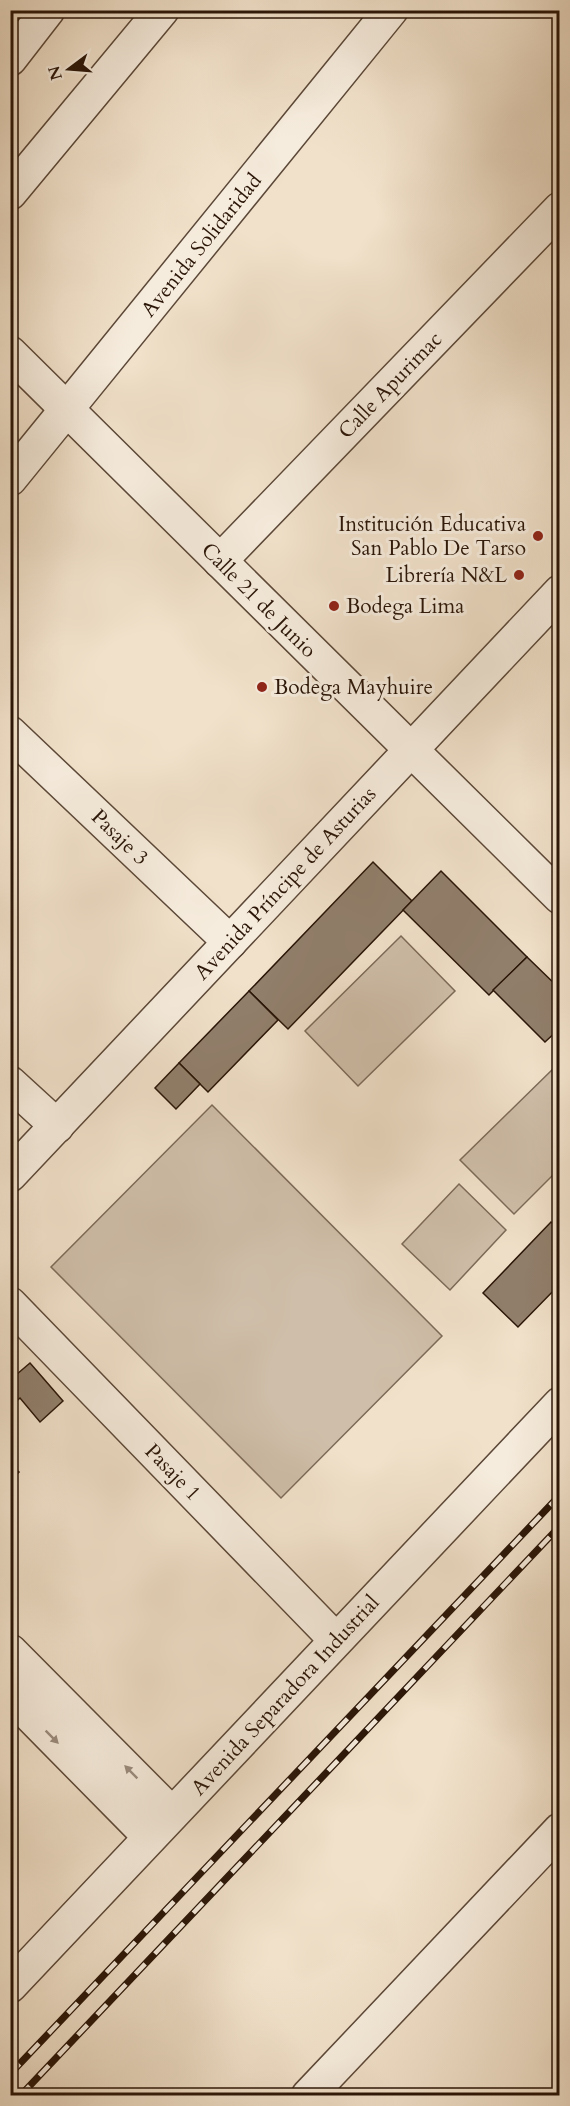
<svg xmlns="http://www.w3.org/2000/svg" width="570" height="2106" font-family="Cardo,serif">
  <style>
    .green { fill: #cfbea9; stroke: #7c6a58; stroke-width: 1.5 }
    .building { fill: #917f6c; stroke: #2a1507; stroke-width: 1.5 }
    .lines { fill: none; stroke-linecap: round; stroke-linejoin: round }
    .minor-casing { stroke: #5c4838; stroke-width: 36 }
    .minor { stroke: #f6ecdd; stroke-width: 33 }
    .rail-casing { stroke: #2a1507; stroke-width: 7 }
    .rail { stroke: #f6ecdd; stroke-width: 4.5; stroke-dasharray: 14; stroke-linecap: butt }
    .oneway { fill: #9a8b7d }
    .poi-dot { fill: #8f2418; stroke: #f6ecdd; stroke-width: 2 }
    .labels { text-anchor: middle; stroke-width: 6; stroke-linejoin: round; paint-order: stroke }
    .street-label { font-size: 21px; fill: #2a1507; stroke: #f6ecdd }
    .poi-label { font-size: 21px; fill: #2a1507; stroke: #f6ecdd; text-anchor: end }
  </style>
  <rect width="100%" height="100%" fill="#f1e1ca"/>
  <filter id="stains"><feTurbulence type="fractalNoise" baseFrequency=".00333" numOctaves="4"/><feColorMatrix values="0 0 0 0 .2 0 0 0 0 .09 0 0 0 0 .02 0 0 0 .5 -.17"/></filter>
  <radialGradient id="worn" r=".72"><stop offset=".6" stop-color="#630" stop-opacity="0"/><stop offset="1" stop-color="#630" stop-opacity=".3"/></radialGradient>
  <g class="green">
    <polygon points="401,936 455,991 358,1086 305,1031"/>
    <polygon points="557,1065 560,1068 559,1169 514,1214 460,1160"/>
    <polygon points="212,1105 442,1336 281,1498 51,1267"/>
    <polygon points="459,1184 506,1230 450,1290 402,1244"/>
  </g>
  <g class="building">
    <polygon points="373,862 412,901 288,1029 249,991"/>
    <polygon points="441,871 527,957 489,995 403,910"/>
    <polygon points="527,957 560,989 560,1028 545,1042 493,990"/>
    <polygon points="249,991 278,1020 208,1092 179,1063"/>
    <polygon points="179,1063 200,1084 176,1109 155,1088"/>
    <polygon points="551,1222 560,1230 560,1284 518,1327 483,1293"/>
    <polygon points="30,1363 63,1401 40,1422 20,1398 12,1405 10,1404 10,1380"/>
    <polygon points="10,1464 19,1472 10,1481"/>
  </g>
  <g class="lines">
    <g class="minor-casing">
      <g id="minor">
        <polyline points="10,59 48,10"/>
        <polyline points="10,193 162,10"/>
        <polyline points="10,353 560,897"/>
        <polyline points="10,479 391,10"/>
        <polyline points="220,561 560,209"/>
        <polyline points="10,733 230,942"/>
        <polyline points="10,1083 57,1126"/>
        <polyline points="10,1175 560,592"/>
        <polyline points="10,1304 336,1640"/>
        <polyline points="10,1651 172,1814"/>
        <polyline points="10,1695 150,1837"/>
        <polyline points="10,1986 560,1404"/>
        <polyline points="308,2096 560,1830"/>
      </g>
    </g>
    <use href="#minor" class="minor"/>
    <g class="rail-casing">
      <g id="rail">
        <polyline points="10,2074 560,1495"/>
        <polyline points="20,2096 560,1526"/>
      </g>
    </g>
    <use href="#rail" class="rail"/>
  </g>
  <defs><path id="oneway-solid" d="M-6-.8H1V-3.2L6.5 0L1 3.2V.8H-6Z" transform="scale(1.5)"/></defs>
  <g class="oneway">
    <use href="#oneway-solid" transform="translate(52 1737) rotate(45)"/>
    <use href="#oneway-solid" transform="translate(131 1772) rotate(-135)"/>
  </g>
  <g class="poi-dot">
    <circle cx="538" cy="536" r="6"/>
    <circle cx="519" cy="575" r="6"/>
    <circle cx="334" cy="606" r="6"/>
    <circle cx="262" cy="687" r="6"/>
  </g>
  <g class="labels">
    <g class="street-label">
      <text transform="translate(201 245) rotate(-51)" y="7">Avenida Solidaridad</text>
      <text transform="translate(390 385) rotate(-46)" y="7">Calle Apurimac</text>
      <text transform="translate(259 600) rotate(45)" y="7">Calle 21 de Junio</text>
      <text transform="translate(120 837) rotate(44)" y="7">Pasaje 3</text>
      <text transform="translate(285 883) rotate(-47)" y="7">Avenida Príncipe de Asturias</text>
      <text transform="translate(173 1472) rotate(46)" y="7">Pasaje 1</text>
      <text transform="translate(285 1695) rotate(-47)" y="7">Avenida Separadora Industrial</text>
    </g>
    <g class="poi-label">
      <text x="526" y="531">Institución Educativa<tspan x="526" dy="24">San Pablo De Tarso</tspan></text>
      <text x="507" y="582">Librería N&amp;L</text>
      <text x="346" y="613" text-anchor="start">Bodega Lima</text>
      <text x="274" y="694" text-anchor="start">Bodega Mayhuire</text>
    </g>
  </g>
  <rect width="570" height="2106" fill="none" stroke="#f1e1ca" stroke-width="36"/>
  <rect x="12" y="12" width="546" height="2082" fill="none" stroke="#2a1507" stroke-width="3"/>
  <rect x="18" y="18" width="534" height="2070" fill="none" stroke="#2a1507" stroke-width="1.5"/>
  <g transform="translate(69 69) rotate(254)" stroke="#f6ecdd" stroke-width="4.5" paint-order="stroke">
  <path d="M0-4.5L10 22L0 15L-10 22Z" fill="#2a1507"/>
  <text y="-9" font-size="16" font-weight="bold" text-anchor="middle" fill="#2a1507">N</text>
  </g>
  <rect width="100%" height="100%" filter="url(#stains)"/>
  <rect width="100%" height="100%" fill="url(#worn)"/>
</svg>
